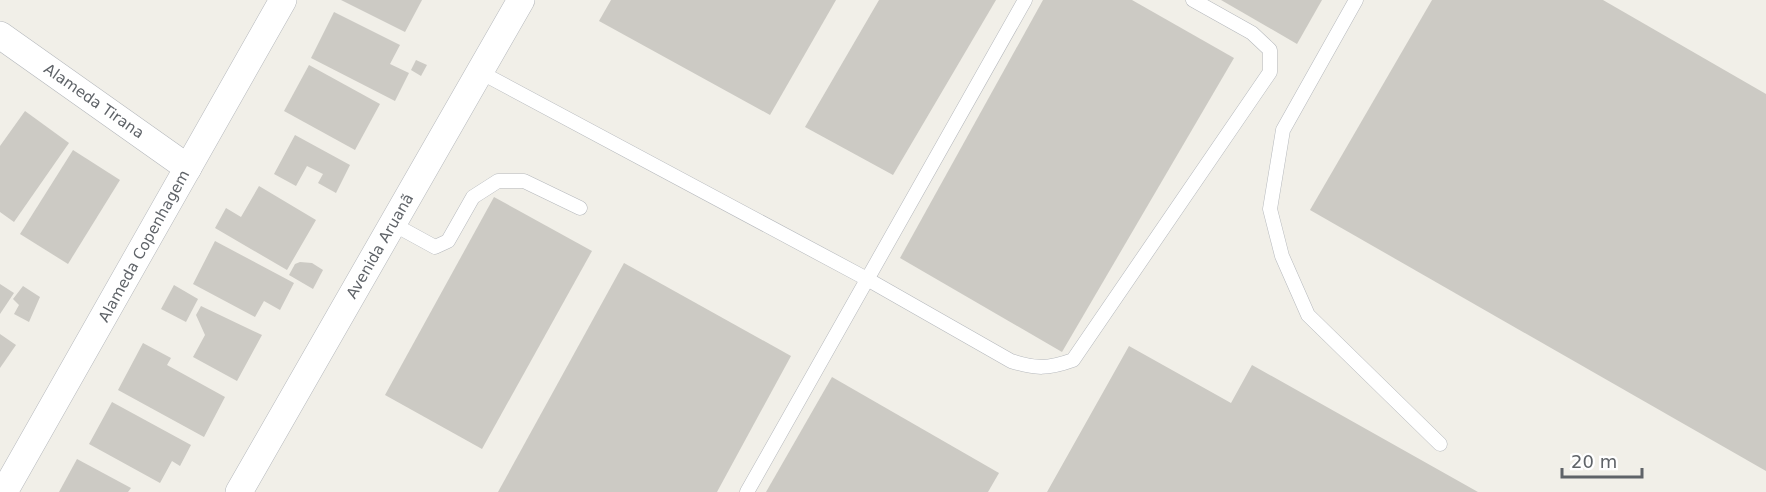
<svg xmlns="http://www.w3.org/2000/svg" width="1766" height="492" font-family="'DejaVu Sans',sans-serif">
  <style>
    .building { fill: #cccac4 }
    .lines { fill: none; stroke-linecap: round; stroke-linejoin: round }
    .lane-casing { stroke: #b5b8bc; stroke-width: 15 }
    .street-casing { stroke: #b5b8bc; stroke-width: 28 }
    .lane { stroke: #fff; stroke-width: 14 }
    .street { stroke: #fff; stroke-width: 27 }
    .labels { text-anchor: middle; stroke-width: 6; stroke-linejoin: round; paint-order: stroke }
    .street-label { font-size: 15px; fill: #5f6368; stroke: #fff }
  </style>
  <rect width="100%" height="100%" fill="#f1efe8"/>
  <g class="building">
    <polygon points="341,0 422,0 405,32"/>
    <polygon points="611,0 836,0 770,115 599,21"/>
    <polygon points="879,0 996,0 893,175 805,127"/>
    <polygon points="1043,0 1132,0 1234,58 1062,352 900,258"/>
    <polygon points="1221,0 1322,0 1297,44"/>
    <polygon points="1432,0 1603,0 1766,94 1766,471 1310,210"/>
    <polygon points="334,12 400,45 390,64 409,73 395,101 311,58"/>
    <polygon points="416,60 427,65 421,76 411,70"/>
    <polygon points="309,65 380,104 355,150 284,111"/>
    <polygon points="25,111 69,143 14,222 0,212 0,146"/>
    <polygon points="295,135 350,165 336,193 318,183 323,174 307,166 296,186 274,174"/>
    <polygon points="73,150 120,180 68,264 20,234"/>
    <polygon points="259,186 316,220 287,270 215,228 226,208 241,217"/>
    <polygon points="494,197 592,251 482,449 385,395"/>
    <polygon points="215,241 294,283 280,310 264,301 255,317 193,284"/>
    <polygon points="300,262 312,263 323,270 313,289 289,275 295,264"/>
    <polygon points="624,263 791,356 717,492 498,492"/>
    <polygon points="0,284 14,293 0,314"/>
    <polygon points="174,285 198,299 186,322 161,309"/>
    <polygon points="23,286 40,297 29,322 14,314 19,305 13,299"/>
    <polygon points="201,306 262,335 237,381 193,357 205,335 196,315"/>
    <polygon points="0,334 16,345 0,368"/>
    <polygon points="143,343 171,358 167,365 225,397 204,437 118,390"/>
    <polygon points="1129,346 1231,403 1252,365 1478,492 1047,492"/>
    <polygon points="832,377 999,473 988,492 766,492"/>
    <polygon points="112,402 191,445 180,466 172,461 160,483 89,444"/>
    <polygon points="77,459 131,488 128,492 59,492"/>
  </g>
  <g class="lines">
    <g class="lane-casing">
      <g id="lane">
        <polyline points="1356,0 1283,130 1270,209 1282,256 1308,315 1440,444"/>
        <path d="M480 72 867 279 1011 361C1036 369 1048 369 1073 360L1270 72V50L1252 33 1193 0"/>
        <polyline points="393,224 435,247 448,241 473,197 498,181 524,181 580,208"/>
        <polyline points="747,492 1025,0"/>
      </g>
    </g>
    <g class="street-casing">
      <g id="street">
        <polyline points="0,35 188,168"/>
        <polyline points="4,492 283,0"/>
        <polyline points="239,492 521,0"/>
      </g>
    </g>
    <use href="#lane" class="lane"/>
    <use href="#street" class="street"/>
  </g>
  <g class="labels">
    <g class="street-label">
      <text transform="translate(94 101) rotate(35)" y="5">Alameda Tirana</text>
      <text transform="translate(144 246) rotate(-61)" y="5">Alameda Copenhagem</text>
      <text transform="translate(380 246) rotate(-60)" y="5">Avenida Aruanã</text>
    </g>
  </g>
  <path d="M1562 468v9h80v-9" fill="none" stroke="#5f6368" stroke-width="3"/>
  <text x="1571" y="468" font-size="18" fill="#5f6368" stroke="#ffffff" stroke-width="4.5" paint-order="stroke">20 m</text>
</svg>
